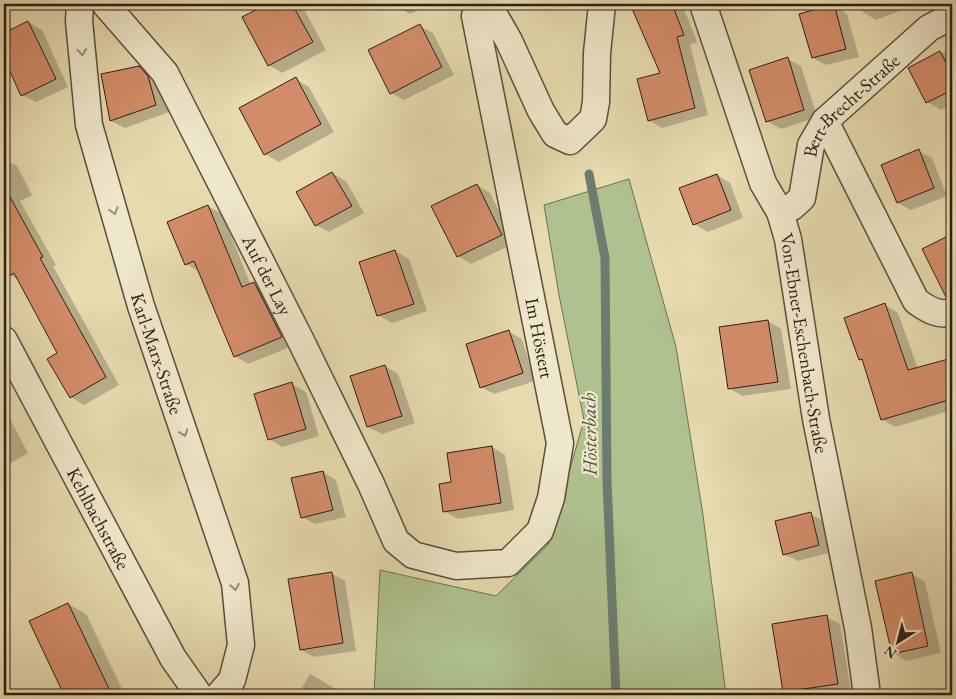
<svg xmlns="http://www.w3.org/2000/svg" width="956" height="699" font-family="'EB Garamond',serif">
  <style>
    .green { fill: #afc18f; stroke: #6e7053 }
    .shadow { fill: #0003 }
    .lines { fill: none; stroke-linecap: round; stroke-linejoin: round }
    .stream { stroke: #6c7c6f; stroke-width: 9 }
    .building { fill: #d38c69; stroke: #2d1e17 }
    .street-casing { stroke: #5b4d3d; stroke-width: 29 }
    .street { stroke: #efe7ca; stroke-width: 26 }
    .oneway { stroke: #988d79 }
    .labels { text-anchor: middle; stroke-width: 4.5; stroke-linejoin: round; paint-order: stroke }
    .street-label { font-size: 19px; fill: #2d1e17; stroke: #efe7ca }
    .water-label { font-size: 20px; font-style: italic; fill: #4c4d43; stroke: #efe7ca }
  </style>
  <rect width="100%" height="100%" fill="#e6daae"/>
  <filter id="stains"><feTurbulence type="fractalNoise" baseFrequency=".004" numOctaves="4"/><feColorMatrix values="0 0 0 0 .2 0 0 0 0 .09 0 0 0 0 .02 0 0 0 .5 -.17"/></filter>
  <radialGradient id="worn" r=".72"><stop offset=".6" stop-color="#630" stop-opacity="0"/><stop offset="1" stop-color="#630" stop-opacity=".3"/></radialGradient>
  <polygon class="green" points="629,179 676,347 703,515 726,695 374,695 380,570 496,596 548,545 584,420 559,295 544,205"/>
  <g class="shadow">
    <polygon points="191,4 210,4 201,10"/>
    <polygon points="270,4 301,4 326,50 282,73 269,65 244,18"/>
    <polygon points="393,4 434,4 410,14"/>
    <polygon points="632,4 682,4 697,42 690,45 708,115 662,128 649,120 662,73"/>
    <polygon points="860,4 918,4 876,20 863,12"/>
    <polygon points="928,4 950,4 940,11"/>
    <polygon points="834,6 847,14 859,57 826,65 813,58"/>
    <polygon points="28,22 42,30 68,87 36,102 22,95 4,55 4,34"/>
    <polygon points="420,26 433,33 454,75 404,100 391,93"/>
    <polygon points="952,48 952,104 941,110 927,102 910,69"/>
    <polygon points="787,59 801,66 817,117 781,129 767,121"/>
    <polygon points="139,68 153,76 161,85 169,112 125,128 111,121 102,75"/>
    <polygon points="296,79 309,87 334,132 279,162 265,154"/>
    <polygon points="918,151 932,158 947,196 911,210 898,203"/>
    <polygon points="4,159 17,166 32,195 20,201 56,265 53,266 119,385 84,405 71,397 59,354 19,280 10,275 4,263"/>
    <polygon points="332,173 346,181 364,213 329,232 316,225"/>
    <polygon points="717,175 730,183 743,218 708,232 694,224"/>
    <polygon points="477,185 490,193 515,243 471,264 458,256"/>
    <polygon points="208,206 222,214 251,285 254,284 268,292 295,345 248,364 235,356 200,272 186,264"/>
    <polygon points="952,235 952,290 941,284 924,250"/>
    <polygon points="395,251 409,259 427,311 392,323 378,315"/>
    <polygon points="885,305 898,313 918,369 952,360 952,410 895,427 882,419 864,362 860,359"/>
    <polygon points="768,321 781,329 791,389 742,396 729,388"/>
    <polygon points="509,332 522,339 535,381 494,394 481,387"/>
    <polygon points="385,366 398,374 415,423 382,434 368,427"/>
    <polygon points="292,384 306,392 319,436 282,447 269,439"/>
    <polygon points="4,408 28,453 4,467"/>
    <polygon points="492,447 505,455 514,510 458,519 444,511 453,483"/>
    <polygon points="323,472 336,480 346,517 315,524 302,517"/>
    <polygon points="810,514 824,521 832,552 798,561 784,554"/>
    <polygon points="4,553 11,564 4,568"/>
    <polygon points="331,573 345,581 356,651 314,657 301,650"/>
    <polygon points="912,574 925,582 941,653 906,661 893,653"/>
    <polygon points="68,604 86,614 125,695 65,695 30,622"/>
    <polygon points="826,617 840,624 851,691 822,695 791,695 784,691"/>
    <polygon points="310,674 324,682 345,695 298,695"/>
  </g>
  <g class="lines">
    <polyline class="stream" points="589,174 605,258 607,481 616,695"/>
  </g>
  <g class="building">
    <polygon points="267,4 292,4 313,42 268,66 242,17"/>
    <polygon points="630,4 672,4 684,35 677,37 695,108 648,121 637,79 660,73"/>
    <polygon points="834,4 846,49 812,58 799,14"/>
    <polygon points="28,21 56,79 21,96 4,58 4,33"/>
    <polygon points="420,24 442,67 390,94 368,50"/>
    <polygon points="940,51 952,74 952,90 926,103 908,68"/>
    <polygon points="788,57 804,110 766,122 749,70"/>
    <polygon points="139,66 148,76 156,105 110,121 101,74"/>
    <polygon points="296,77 321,124 264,155 239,108"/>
    <polygon points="919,149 934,188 897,203 881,165"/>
    <polygon points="332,172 352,206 315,226 296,192"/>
    <polygon points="717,174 731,210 693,225 679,188"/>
    <polygon points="477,184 502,235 457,257 431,206"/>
    <polygon points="4,186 43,257 40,258 106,377 70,398 47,359 57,353 14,273 4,279"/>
    <polygon points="208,205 242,287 254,282 282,337 234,357 194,261 185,265 167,222"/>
    <polygon points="952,234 952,296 946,297 922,249"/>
    <polygon points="395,250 414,304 377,316 359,262"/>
    <polygon points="885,303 908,370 952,358 952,399 881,420 862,359 859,360 844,318"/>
    <polygon points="768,320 778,382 728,389 719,327"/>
    <polygon points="509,330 523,373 480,388 466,344"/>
    <polygon points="385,365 402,416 367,427 350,376"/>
    <polygon points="292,382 306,429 268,440 254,394"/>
    <polygon points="492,446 501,503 443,512 439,484 451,482 447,453"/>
    <polygon points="323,471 333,510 301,518 291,478"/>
    <polygon points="811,512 819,545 783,555 775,521"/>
    <polygon points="332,572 343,643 300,650 288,579"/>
    <polygon points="912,572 928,646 892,654 875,581"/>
    <polygon points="68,603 112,695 64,695 29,621"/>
    <polygon points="827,615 838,684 783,692 772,624"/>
  </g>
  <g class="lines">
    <g class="street-casing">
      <g id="street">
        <path id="s1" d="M80 4 79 21 89 125 141 306 235 583 241 645 232 680 219 695"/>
        <path id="s2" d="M105 4 165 73 300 339 371 484 396 541 413 555 456 566 508 563 540 531 551 498 560 443 475 16 478 4"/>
        <polyline points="488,4 509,41 541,111 555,134 570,141 593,119 596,102 597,53 602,4"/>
        <path id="s3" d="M703 4 763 183 780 212 788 239 816 419 858 628 867 695"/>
        <path d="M825 121 916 301C926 308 940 318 952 311"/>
        <path id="s4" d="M780 212 792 207 802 198 811 145 825 121 929 28 952 16"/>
        <path id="s5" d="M4 340 173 658 199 695"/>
      </g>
    </g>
    <use href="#street" class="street"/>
  </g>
  <defs><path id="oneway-chevron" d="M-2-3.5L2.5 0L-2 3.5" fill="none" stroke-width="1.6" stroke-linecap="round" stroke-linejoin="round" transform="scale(1.25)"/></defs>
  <g class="oneway">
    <use href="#oneway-chevron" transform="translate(82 52) rotate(85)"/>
    <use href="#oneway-chevron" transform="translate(114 211) rotate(74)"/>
    <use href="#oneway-chevron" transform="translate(184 433) rotate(71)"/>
    <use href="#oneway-chevron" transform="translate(235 587) rotate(81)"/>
  </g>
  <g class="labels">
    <g class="street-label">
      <text dy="7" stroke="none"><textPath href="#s4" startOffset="136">Bert-Brecht-Straße</textPath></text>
      <text dy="7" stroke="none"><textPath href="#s2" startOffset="318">Auf der Lay</textPath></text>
      <text transform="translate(540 338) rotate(79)" y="7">Im Höstert</text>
      <text dy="7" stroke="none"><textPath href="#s3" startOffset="356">Von-Ebner-Eschenbach-Straße</textPath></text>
      <text dy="7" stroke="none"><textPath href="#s1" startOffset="360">Karl-Marx-Straße</textPath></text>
      <text dy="7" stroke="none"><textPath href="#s5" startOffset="202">Kehlbachstraße</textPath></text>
    </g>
    <g class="water-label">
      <text transform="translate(589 434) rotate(-91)" y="7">Hösterbach</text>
    </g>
  </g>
  <rect width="956" height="699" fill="none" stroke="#e6daae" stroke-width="20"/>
  <rect x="5" y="5" width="946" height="689" fill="none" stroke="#2d1e17" stroke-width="2.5"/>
  <rect x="10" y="10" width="936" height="679" fill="none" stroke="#2d1e17"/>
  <g transform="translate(898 642) rotate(216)" stroke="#efe7ca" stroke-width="4" paint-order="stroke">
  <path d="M0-4L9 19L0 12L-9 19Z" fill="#2d1e17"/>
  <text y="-8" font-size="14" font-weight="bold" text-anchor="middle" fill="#2d1e17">N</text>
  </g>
  <rect width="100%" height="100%" filter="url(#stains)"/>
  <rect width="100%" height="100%" fill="url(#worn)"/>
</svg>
